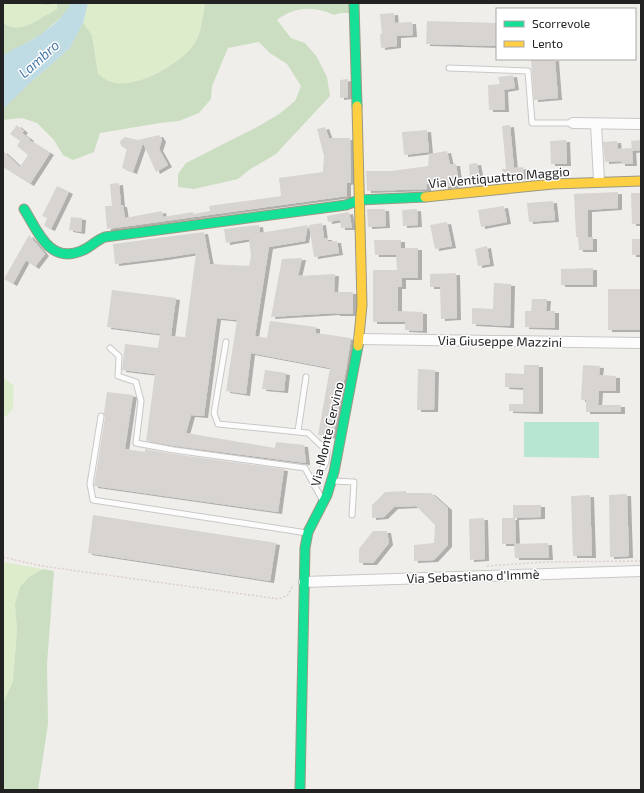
<svg xmlns="http://www.w3.org/2000/svg" width="644" height="793" font-family="'Exo 2',sans-serif">
  <style>
    .grass { fill: #ddeccb }
    .forest { fill: #cbdec1 }
    .pitch { fill: #b7e6d2 }
    .water { fill: #bfdbe3 }
    .building { fill: #d7d4d2; filter: url(#shadow) }
    .lines { fill: none; stroke-linecap: round; stroke-linejoin: round }
    .lane-casing { stroke: #c9c8c7; stroke-width: 7 }
    .street-casing { stroke: #c9c8c7; stroke-width: 12 }
    .fast-casing { stroke: #999a82; stroke-width: 11 }
    .slow-casing { stroke: #999a82; stroke-width: 11 }
    .path { stroke: #dccecd; stroke-width: 1.5; stroke-dasharray: 2 2; stroke-linecap: butt }
    .lane { stroke: #fdfcfc; stroke-width: 5 }
    .street { stroke: #fdfcfc; stroke-width: 10 }
    .fast { stroke: #16e098; stroke-width: 9 }
    .slow { stroke: #ffcf43; stroke-width: 9 }
    .labels { text-anchor: middle; stroke-width: 3; stroke-linejoin: round; paint-order: stroke }
    .street-label { font-size: 13px; fill: #222; stroke: #fff }
    .water-label { font-size: 14px; font-style: italic; fill: #4a7aab; stroke: #fff }
  </style>
  <defs>
    <filter id="shadow"><feDropShadow dx="4" dy="2" stdDeviation="0" flood-color="#0004"/></filter>
  </defs>
  <rect width="100%" height="100%" fill="#f0eeeb"/>
  <g class="grass">
    <path d="M3 3H54L57 5V9L55 11C39 20 21 35 3 23Z"/>
    <path d="M88 3H205C203 13 202 27 198 37 188 61 135 92 109 81 105 80 102 76 98 74L92 35 83 23Z"/>
    <polygon points="3,377 14,386 13,409 3,419"/>
    <polygon points="3,562 43,569 29,577 20,587 15,604 17,631 13,681 3,703"/>
  </g>
  <g class="forest">
    <path d="M39 3H71L66 13 42 34 3 56V23C18 33 32 24 45 16 49 14 53 12 57 9V5L56 3 47 5Z"/>
    <path d="M205 3H354V13H341L334 15C314 6 295 6 277 20L291 38 305 43 317 57 327 77 330 96 276 154 249 170 238 179 194 189 178 187V174L186 163 259 126 279 114 295 101 301 86 287 64 270 53 259 42 228 48 212 86 211 99 199 113 179 121 160 123 100 133 94 152 73 160 63 155 54 140 37 123 22 118 3 120V109L30 83 70 48 83 23 92 35 98 74C102 76 105 80 109 81 135 92 188 61 198 37 202 27 203 13 205 3Z"/>
    <polygon points="43,569 54,571 47,664 48,724 38,790 3,790 3,703 13,681 17,631 15,604 20,587 29,577"/>
  </g>
  <polygon class="pitch" points="524,422 599,422 599,458 524,457"/>
  <path class="water" d="M71 3H88L83 23 70 48 30 83 3 109V56C11 49 21 46 30 41 46 32 63 19 71 3Z"/>
  <g class="building">
    <polygon points="394,13 395,23 412,22 413,35 397,36 397,46 381,48 380,34 382,34 380,14"/>
    <polygon points="427,21 497,23 497,46 426,44"/>
    <polygon points="531,59 555,59 558,98 534,100"/>
    <polygon points="513,75 515,88 504,90 505,110 489,110 488,85 500,84 498,77"/>
    <polygon points="348,79 348,97 340,98 340,80"/>
    <polygon points="17,125 24,131 22,133 30,139 29,140 50,153 30,184 3,167 3,151 20,167 28,155 17,146 20,141 10,134"/>
    <polygon points="510,125 514,168 523,167 524,177 503,179 502,169 506,169 502,126"/>
    <polygon points="325,127 329,138 350,138 351,182 347,183 347,196 107,229 105,206 112,206 110,184 119,183 121,205 123,205 125,218 162,211 163,217 193,212 193,214 210,211 209,206 281,196 279,178 323,172 324,156 317,129"/>
    <polygon points="427,130 429,152 404,155 402,132"/>
    <polygon points="159,135 162,140 159,149 168,165 156,172 143,143 133,172 122,168 127,148 122,147 120,143 121,140 125,137 138,140"/>
    <polygon points="566,140 567,164 551,164 550,141"/>
    <polygon points="641,140 641,150 632,151 632,149 633,164 621,164 621,161 605,162 603,142 617,141 618,149 632,148 631,141"/>
    <polygon points="447,151 450,164 456,164 459,185 444,187 442,180 427,184 427,189 367,191 366,171 392,171 428,166 429,154"/>
    <polygon points="477,163 481,183 470,184 469,164"/>
    <polygon points="57,186 69,192 51,229 44,226 47,218 42,216"/>
    <polygon points="618,192 618,208 588,210 588,237 593,237 593,250 579,250 578,237 576,237 574,194"/>
    <polygon points="631,193 641,193 641,224 632,224"/>
    <polygon points="553,201 555,220 529,222 527,203"/>
    <polygon points="504,206 507,222 481,227 478,210"/>
    <polygon points="367,209 385,209 386,226 368,227"/>
    <polygon points="417,209 418,225 403,226 402,210"/>
    <polygon points="349,212 352,228 341,228 340,220 328,222 327,216"/>
    <polygon points="71,217 82,218 81,232 69,230"/>
    <polygon points="447,222 452,246 435,249 430,225"/>
    <polygon points="322,223 324,238 328,238 328,241 337,241 339,253 314,257 309,225"/>
    <polygon points="259,225 260,233 308,225 305,241 269,247 255,336 267,338 270,321 316,327 316,333 351,338 346,370 333,437 318,435 330,368 251,353 246,394 226,391 237,320 217,318 204,416 191,415 186,433 275,448 276,442 304,445 306,463 175,446 146,441 155,374 122,370 125,344 158,348 160,334 107,327 112,290 176,298 171,336 185,337 196,253 164,258 115,264 113,244 204,232 210,264 249,266 251,256 249,239 226,243 224,229"/>
    <polygon points="29,235 45,254 35,267 26,260 13,284 4,279"/>
    <rect x="632" y="239" width="9" height="16"/>
    <polygon points="374,240 401,240 401,248 418,248 418,278 402,278 402,287 398,287 398,311 423,312 423,331 405,330 405,322 373,322 373,270 397,270 396,255 375,255"/>
    <polygon points="487,246 490,264 478,266 475,249"/>
    <polygon points="302,258 298,276 335,274 334,292 353,292 353,314 336,314 336,313 271,317 282,259"/>
    <polygon points="593,268 593,285 561,285 561,269"/>
    <polygon points="456,273 457,318 441,319 440,287 430,287 430,274"/>
    <polygon points="494,283 511,284 510,326 472,324 472,308 493,309"/>
    <rect x="608" y="289" width="33" height="41"/>
    <polygon points="532,299 547,299 546,311 555,311 555,328 525,327 525,311 531,311"/>
    <polygon points="524,365 539,365 539,412 509,411 509,404 523,404 523,388 505,387 505,373 524,374"/>
    <polygon points="583,365 600,366 599,375 616,376 616,391 599,391 598,405 621,405 621,412 586,412 586,400 581,400"/>
    <polygon points="418,369 435,370 434,410 417,410"/>
    <polygon points="265,370 286,373 284,391 262,389"/>
    <polygon points="107,392 133,395 125,449 145,452 145,449 173,454 284,469 278,512 94,486 105,417 104,413"/>
    <polygon points="406,491 406,493 431,493 448,508 448,545 434,560 414,561 414,545 434,543 435,525 416,506 394,507 384,517 372,518 372,505 385,492"/>
    <polygon points="627,494 629,556 610,557 609,495"/>
    <polygon points="590,495 592,556 573,556 571,496"/>
    <polygon points="513,505 541,505 541,517 513,518"/>
    <polygon points="93,515 276,543 270,581 88,553"/>
    <polygon points="484,518 485,559 470,560 469,519"/>
    <polygon points="502,518 515,518 516,544 548,543 549,558 515,558 514,544 502,544"/>
    <polygon points="373,531 387,531 389,543 373,563 359,563 359,549"/>
  </g>
  <g class="lines">
    <g class="lane-casing">
      <g id="lane">
        <polyline points="449,68 528,71 532,123 573,123"/>
        <polyline points="226,342 214,413 218,424 308,433 327,451 326,462 314,485"/>
        <polyline points="110,348 119,356 118,376 136,382 141,401 136,443 174,450 305,468 323,501"/>
        <polyline points="101,416 90,484 93,500 307,533"/>
        <polyline points="298,431 306,377"/>
        <polyline points="333,481 354,482 352,515"/>
      </g>
    </g>
    <g class="street-casing">
      <g id="street">
        <polyline points="573,123 641,124"/>
        <polyline points="596,124 599,181"/>
        <polyline points="359,339 641,343"/>
        <polyline points="304,582 641,571"/>
      </g>
    </g>
    <g class="fast-casing">
      <g id="fast">
        <polyline points="354,3 357,106"/>
        <path d="M24 209C38 231 49 264 81 251 90 248 96 240 105 237L346 205 359 200 425 197"/>
        <polyline points="300,790 305,548 308,532 327,495 334,472 358,346"/>
      </g>
    </g>
    <g class="slow-casing">
      <g id="slow">
        <polyline points="357,106 362,305 358,346"/>
        <polyline points="425,197 553,184 641,181"/>
      </g>
    </g>
    <g class="path">
      <polyline points="3,557 42,566 279,599 288,595 293,585"/>
      <polyline points="487,566 545,562 641,561"/>
    </g>
    <use href="#lane" class="lane"/>
    <use href="#street" class="street"/>
    <use href="#fast" class="fast"/>
    <use href="#slow" class="slow"/>
  </g>
  <g class="labels">
    <g class="street-label">
      <text transform="translate(499 177) rotate(-5)" y="5">Via Ventiquattro Maggio</text>
      <text transform="translate(500 341) rotate(1)" y="5">Via Giuseppe Mazzini</text>
      <text transform="translate(327 434) rotate(-77)" y="5">Via Monte Cervino</text>
      <text transform="translate(473 576) rotate(-2)" y="5">Via Sebastiano d'Immè</text>
    </g>
    <g class="water-label">
      <text transform="translate(39 59) rotate(-42)" y="5">Lambro</text>
    </g>
  </g>
  <rect width="644" height="793" fill="none" stroke="#222222" stroke-width="8"/>
  <rect x="496" y="8" width="140" height="52" fill="#ffffff" stroke="#a7a7a7"/>
  <rect x="504" y="21" width="20" height="6" fill="#16e098" stroke="#a7a7a7"/>
  <text x="532" y="28" font-size="12" fill="#222222">Scorrevole</text>
  <rect x="504" y="41" width="20" height="6" fill="#ffcf43" stroke="#a7a7a7"/>
  <text x="532" y="48" font-size="12" fill="#222222">Lento</text>
</svg>
